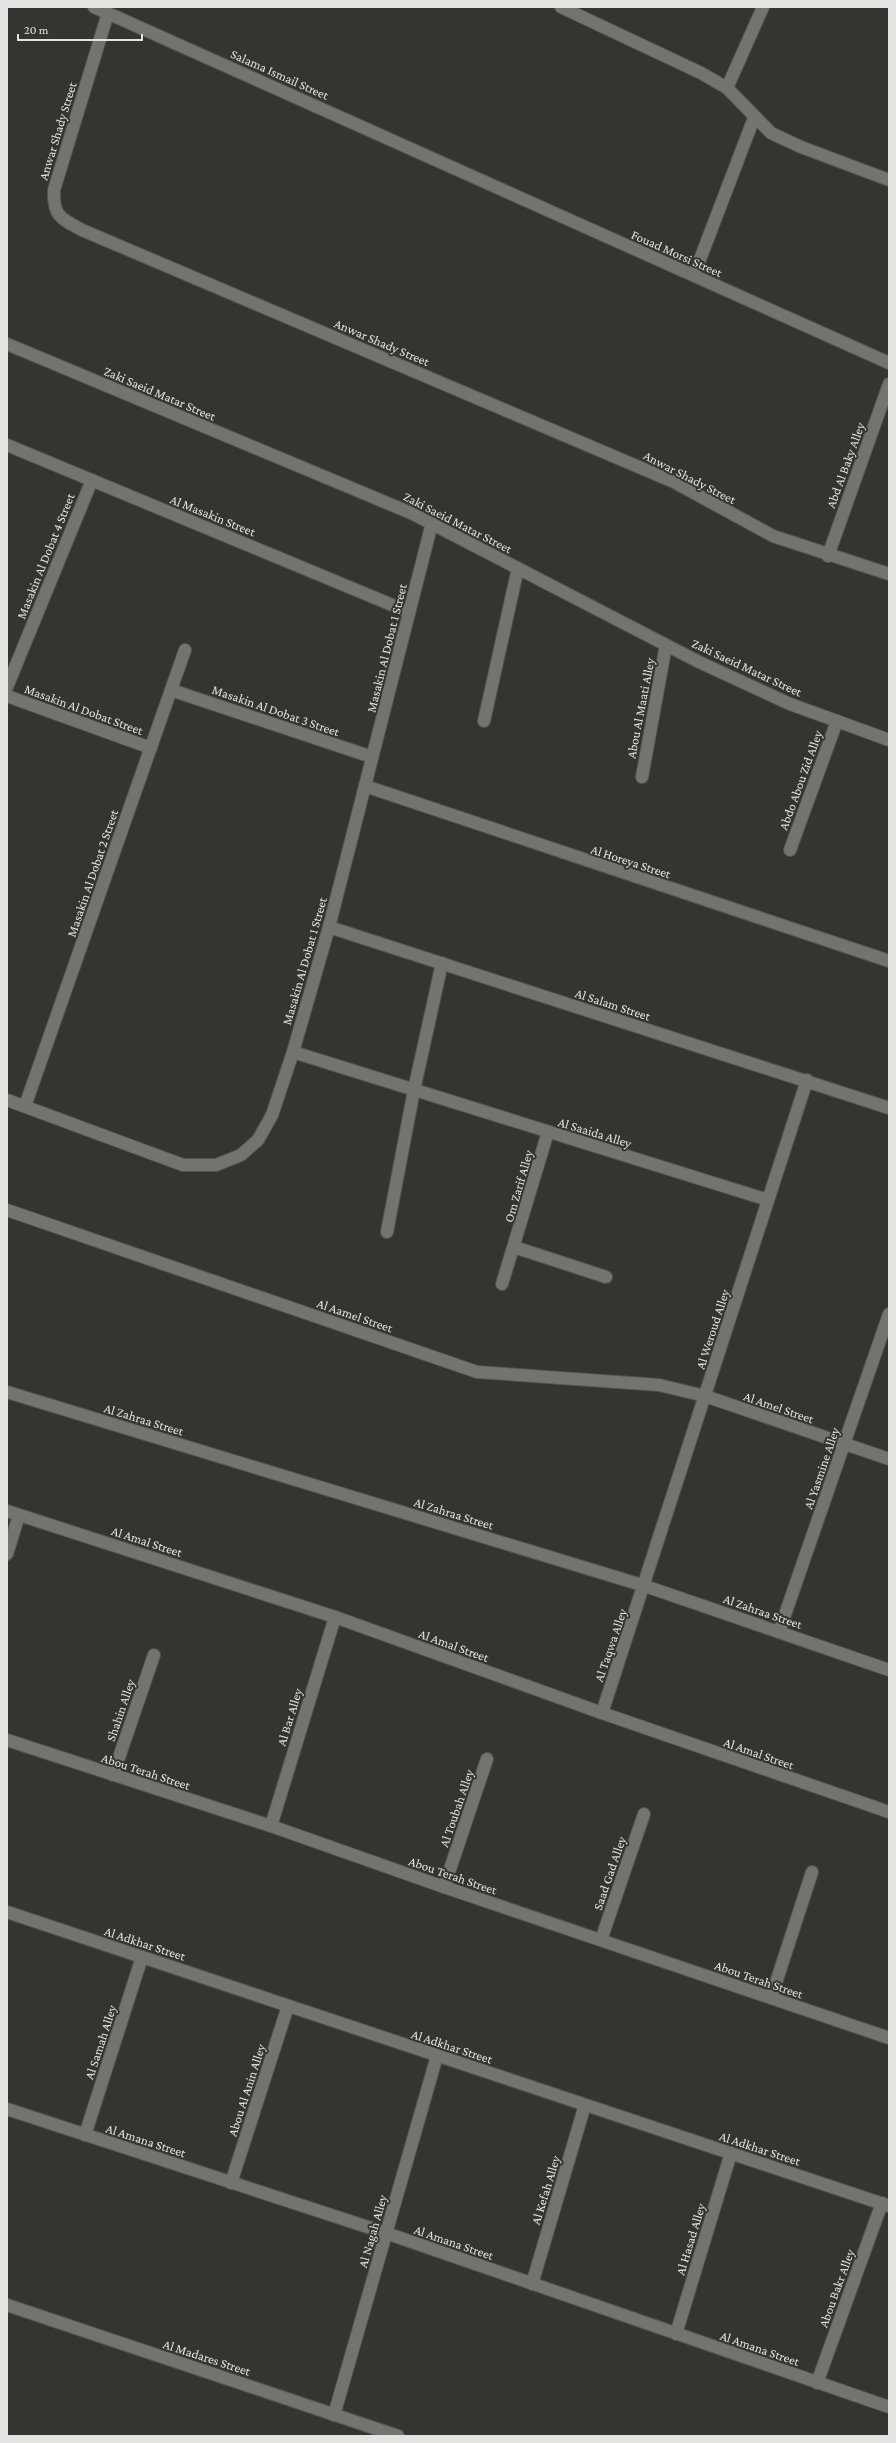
<svg xmlns="http://www.w3.org/2000/svg" width="896" height="2443" font-family="'Crimson Pro',serif">
  <style>
    .lines { fill: none; stroke-linecap: round; stroke-linejoin: round }
    .minor-casing { stroke: #555351; stroke-width: 14 }
    .minor { stroke: #757370; stroke-width: 12 }
    .labels { text-anchor: middle; stroke-width: 4; stroke-linejoin: round; paint-order: stroke }
    .street-label { font-size: 13px; fill: #e4e3e1; stroke: #363431 }
  </style>
  <rect width="100%" height="100%" fill="#363431"/>
  <g class="lines">
    <g class="minor-casing">
      <g id="minor">
        <polyline points="94,7 889,363"/>
        <polyline points="561,7 701,73 727,88 771,133 801,147 889,180"/>
        <path d="M108 13 54 190C53 216 60 218 82 230L674 482 773 536 889 574"/>
        <polyline points="727,88 763,7"/>
        <polyline points="694,275 754,118"/>
        <polyline points="7,344 411,513 699,662 790,704 889,740"/>
        <polyline points="7,445 409,612"/>
        <polyline points="828,556 889,384"/>
        <polyline points="7,687 92,480"/>
        <polyline points="171,690 372,757"/>
        <polyline points="7,696 151,748"/>
        <polyline points="484,721 518,568"/>
        <polyline points="642,777 666,645"/>
        <polyline points="365,786 889,961"/>
        <polyline points="790,850 837,721"/>
        <polyline points="329,927 889,1108"/>
        <polyline points="293,1052 768,1200"/>
        <polyline points="7,1100 183,1165 216,1165 241,1155 258,1140 272,1115 293,1052 329,927 432,523"/>
        <polyline points="25,1106 185,650"/>
        <polyline points="7,1210 477,1372 659,1385 705,1396 889,1459"/>
        <polyline points="387,1232 414,1090 442,963"/>
        <polyline points="514,1247 606,1277"/>
        <polyline points="502,1284 548,1132"/>
        <polyline points="7,1392 645,1586 889,1670"/>
        <polyline points="7,1511 335,1617 602,1713 889,1812"/>
        <polyline points="7,1554 19,1515"/>
        <polyline points="779,1632 889,1314"/>
        <polyline points="602,1713 807,1080"/>
        <polyline points="7,1740 271,1826 444,1887 889,2038"/>
        <polyline points="113,1775 154,1655"/>
        <polyline points="271,1826 335,1617"/>
        <polyline points="444,1887 487,1759"/>
        <polyline points="7,1912 889,2206"/>
        <polyline points="601,1940 644,1814"/>
        <polyline points="771,1998 812,1872"/>
        <polyline points="7,2109 386,2233 889,2407"/>
        <polyline points="85,2135 142,1957"/>
        <polyline points="231,2183 288,2006"/>
        <polyline points="532,2284 585,2105"/>
        <polyline points="7,2305 398,2436"/>
        <polyline points="676,2334 731,2153"/>
        <polyline points="817,2383 882,2203"/>
        <polyline points="334,2415 437,2056"/>
      </g>
    </g>
    <use href="#minor" class="minor"/>
  </g>
  <g class="labels">
    <g class="street-label">
      <text transform="translate(280 74) rotate(24)" y="5">Salama Ismail Street</text>
      <text transform="translate(57 131) rotate(-73)" y="5">Anwar Shady Street</text>
      <text transform="translate(677 253) rotate(24)" y="5">Fouad Morsi Street</text>
      <text transform="translate(382 342) rotate(23)" y="5">Anwar Shady Street</text>
      <text transform="translate(160 393) rotate(23)" y="5">Zaki Saeid Matar Street</text>
      <text transform="translate(845 465) rotate(-70)" y="5">Abd Al Baky Alley</text>
      <text transform="translate(690 477) rotate(27)" y="5">Anwar Shady Street</text>
      <text transform="translate(213 515) rotate(22)" y="5">Al Masakin Street</text>
      <text transform="translate(458 522) rotate(27)" y="5">Zaki Saeid Matar Street</text>
      <text transform="translate(45 556) rotate(-68)" y="5">Masakin Al Dobat 4 Street</text>
      <text transform="translate(386 648) rotate(-76)" y="5">Masakin Al Dobat 1 Street</text>
      <text transform="translate(747 667) rotate(25)" y="5">Zaki Saeid Matar Street</text>
      <text transform="translate(640 708) rotate(-79)" y="5">Abou Al Maati Alley</text>
      <text transform="translate(84 709) rotate(20)" y="5">Masakin Al Dobat Street</text>
      <text transform="translate(276 710) rotate(19)" y="5">Masakin Al Dobat 3 Street</text>
      <text transform="translate(800 780) rotate(-70)" y="5">Abdo Abou Zid Alley</text>
      <text transform="translate(631 861) rotate(18)" y="5">Al Horeya Street</text>
      <text transform="translate(92 873) rotate(-71)" y="5">Masakin Al Dobat 2 Street</text>
      <text transform="translate(304 961) rotate(-74)" y="5">Masakin Al Dobat 1 Street</text>
      <text transform="translate(613 1004) rotate(18)" y="5">Al Salam Street</text>
      <text transform="translate(595 1132) rotate(17)" y="5">Al Saaida Alley</text>
      <text transform="translate(518 1186) rotate(-74)" y="5">Om Zarif Alley</text>
      <text transform="translate(355 1315) rotate(19)" y="5">Al Aamel Street</text>
      <text transform="translate(712 1329) rotate(-72)" y="5">Al Weroud Alley</text>
      <text transform="translate(779 1407) rotate(19)" y="5">Al Amel Street</text>
      <text transform="translate(144 1419) rotate(17)" y="5">Al Zahraa Street</text>
      <text transform="translate(821 1468) rotate(-71)" y="5">Al Yasmine Alley</text>
      <text transform="translate(454 1513) rotate(17)" y="5">Al Zahraa Street</text>
      <text transform="translate(147 1541) rotate(18)" y="5">Al Amal Street</text>
      <text transform="translate(763 1611) rotate(19)" y="5">Al Zahraa Street</text>
      <text transform="translate(454 1645) rotate(20)" y="5">Al Amal Street</text>
      <text transform="translate(610 1645) rotate(-71)" y="5">Al Taqwa Alley</text>
      <text transform="translate(120 1710) rotate(-71)" y="5">Shahin Alley</text>
      <text transform="translate(289 1717) rotate(-73)" y="5">Al Bar Alley</text>
      <text transform="translate(759 1753) rotate(19)" y="5">Al Amal Street</text>
      <text transform="translate(146 1771) rotate(18)" y="5">Abou Terah Street</text>
      <text transform="translate(456 1808) rotate(-71)" y="5">Al Toubah Alley</text>
      <text transform="translate(609 1873) rotate(-71)" y="5">Saad Gad Alley</text>
      <text transform="translate(453 1875) rotate(19)" y="5">Abou Terah Street</text>
      <text transform="translate(145 1943) rotate(18)" y="5">Al Adkhar Street</text>
      <text transform="translate(759 1979) rotate(19)" y="5">Abou Terah Street</text>
      <text transform="translate(100 2042) rotate(-72)" y="5">Al Samah Alley</text>
      <text transform="translate(452 2046) rotate(18)" y="5">Al Adkhar Street</text>
      <text transform="translate(246 2090) rotate(-72)" y="5">Abou Al Anin Alley</text>
      <text transform="translate(146 2140) rotate(18)" y="5">Al Amana Street</text>
      <text transform="translate(760 2148) rotate(18)" y="5">Al Adkhar Street</text>
      <text transform="translate(545 2190) rotate(-73)" y="5">Al Kefah Alley</text>
      <text transform="translate(372 2231) rotate(-74)" y="5">Al Nagah Alley</text>
      <text transform="translate(690 2239) rotate(-73)" y="5">Al Hasad Alley</text>
      <text transform="translate(454 2242) rotate(19)" y="5">Al Amana Street</text>
      <text transform="translate(836 2288) rotate(-70)" y="5">Abou Bakr Alley</text>
      <text transform="translate(760 2348) rotate(19)" y="5">Al Amana Street</text>
      <text transform="translate(207 2357) rotate(18)" y="5">Al Madares Street</text>
    </g>
  </g>
  <rect width="896" height="2443" fill="none" stroke="#e4e3e1" stroke-width="16"/>
  <path d="M18 34v6h124v-6" fill="none" stroke="#e4e3e1" stroke-width="2"/>
  <text x="24" y="34" font-size="12" fill="#e4e3e1" stroke="#363431" stroke-width="3" paint-order="stroke">20 m</text>
</svg>
